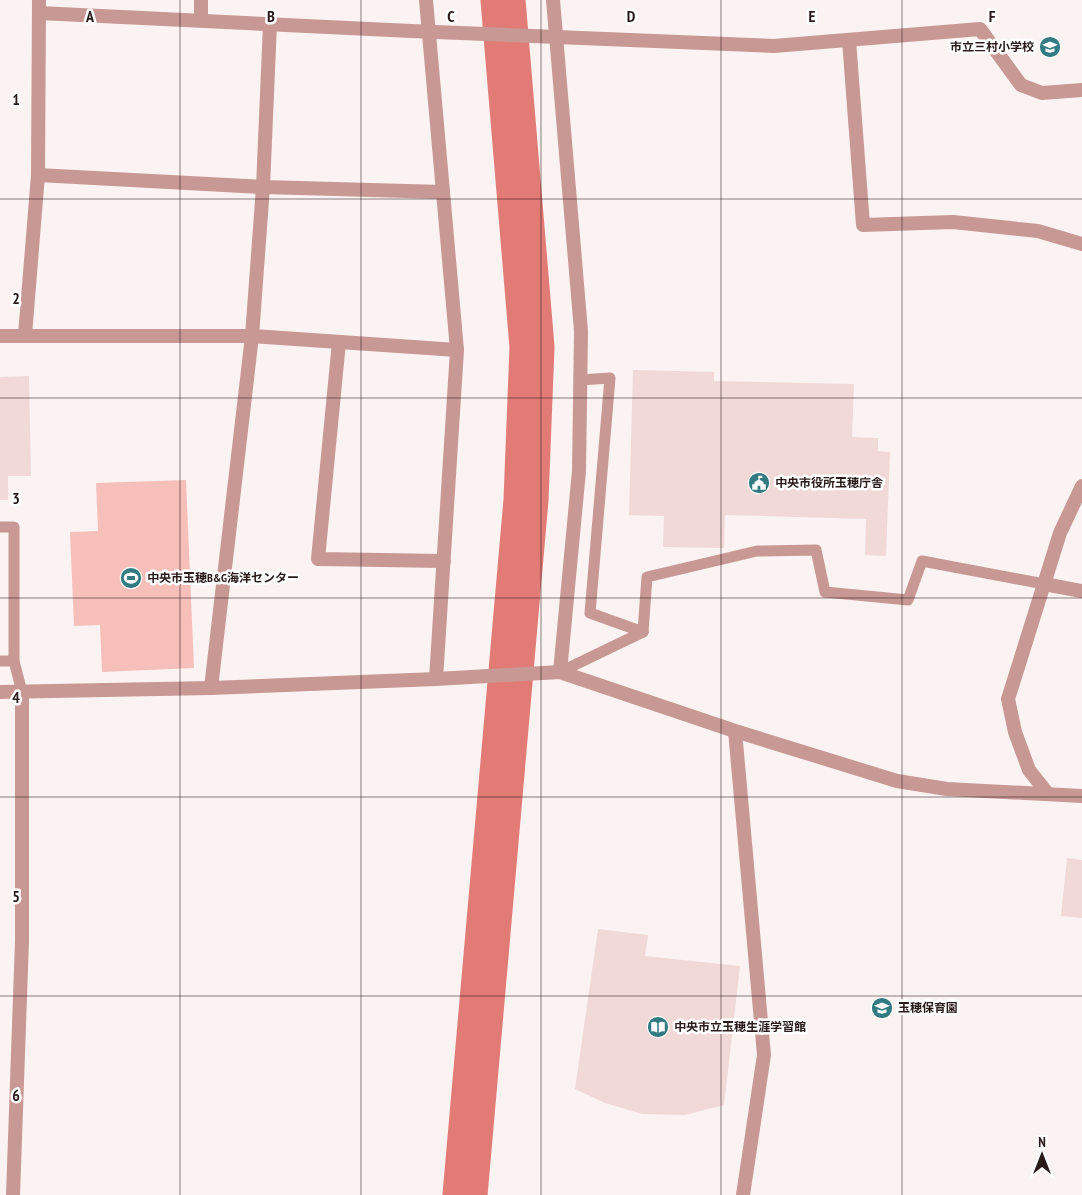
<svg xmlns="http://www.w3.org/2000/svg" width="1082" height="1195" font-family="'PT Sans Narrow','Noto Sans JP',sans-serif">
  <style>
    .green { fill: #f7bfba }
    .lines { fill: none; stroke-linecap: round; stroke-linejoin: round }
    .river { stroke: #e27b75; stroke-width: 45 }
    .building { fill: #f0d9d7 }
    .service { stroke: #c89894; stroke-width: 11 }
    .minor { stroke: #c89894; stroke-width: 14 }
    .grid { fill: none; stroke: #291b1a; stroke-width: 1; stroke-opacity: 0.55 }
    .labels { text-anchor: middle; stroke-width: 5; stroke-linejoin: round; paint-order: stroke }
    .poi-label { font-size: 12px; font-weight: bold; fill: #291b1a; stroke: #fff; text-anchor: start }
    .grid-label { font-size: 16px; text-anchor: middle; font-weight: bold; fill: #291b1a; stroke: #fff; stroke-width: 5; stroke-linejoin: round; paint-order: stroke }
  </style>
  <rect width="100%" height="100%" fill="#fbf3f2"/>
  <polygon class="green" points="186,480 194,668 102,672 100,625 74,626 70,532 98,531 96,483"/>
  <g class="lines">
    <polyline class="river" points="465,1195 526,500 532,347 503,0"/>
  </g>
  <g class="building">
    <polygon points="633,370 714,372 714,381 854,384 852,437 878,438 878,451 890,452 886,556 865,555 866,519 725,515 724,548 663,547 664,516 629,515"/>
    <polygon points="29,376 31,476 8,476 8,500 0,500 0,377"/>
    <polygon points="1067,858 1082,860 1082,918 1061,916"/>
    <polygon points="598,929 648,935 645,956 740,966 724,1105 685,1115 642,1114 605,1103 575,1089"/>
  </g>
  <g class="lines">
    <g class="service">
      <polyline points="580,380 610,378 590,613 643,632"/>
      <polyline points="0,527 14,527 14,661 22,692"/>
      <polyline points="643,632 647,577 757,551 816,550 825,592 908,600 922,561 1044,584"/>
      <polyline points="0,661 14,661"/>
      <polyline points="560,672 643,632"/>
    </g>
    <g class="minor">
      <polyline points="426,0 457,350 436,679"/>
      <polyline points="553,0 581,331 579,471 560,672"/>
      <polyline points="39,13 411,31 774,46 980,29 1021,85 1042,93 1082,90"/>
      <polyline points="201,20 201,0"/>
      <polyline points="849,40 863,225 953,222 1038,231 1082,244"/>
      <polyline points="38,175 263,187 443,192"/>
      <polyline points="25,335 38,175 39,0"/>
      <polyline points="0,336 252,336 457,350"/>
      <polyline points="339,342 318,559 444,561"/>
      <polyline points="1044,584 1082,591"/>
      <polyline points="211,688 252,336 263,187 270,24"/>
      <polyline points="0,692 211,688 436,679 560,672 735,731 897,781 947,789 1082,796"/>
      <polyline points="735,731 764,1055 743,1195"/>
      <polyline points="1048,794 1029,770 1015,732 1008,699 1060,533 1082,486"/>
      <polyline points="13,1195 22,941 22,692"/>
    </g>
  </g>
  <path class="grid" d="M180 0V1195M361 0V1195M541 0V1195M721 0V1195M902 0V1195M0 199H1082M0 398H1082M0 598H1082M0 797H1082M0 996H1082"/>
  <defs>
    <g id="school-disc" transform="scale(1.125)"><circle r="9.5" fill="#337b83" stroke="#fff"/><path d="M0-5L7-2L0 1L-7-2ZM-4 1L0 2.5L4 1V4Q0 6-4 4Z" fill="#fff"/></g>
    <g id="civic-disc" transform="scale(1.125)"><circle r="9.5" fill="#337b83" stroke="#fff"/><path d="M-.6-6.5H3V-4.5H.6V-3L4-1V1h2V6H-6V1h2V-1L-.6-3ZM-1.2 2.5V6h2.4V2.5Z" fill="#fff"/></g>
    <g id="stadium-disc" transform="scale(1.125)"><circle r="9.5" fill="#337b83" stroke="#fff"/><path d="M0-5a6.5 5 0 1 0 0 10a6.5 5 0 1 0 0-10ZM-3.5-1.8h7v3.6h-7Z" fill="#fff"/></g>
    <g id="library-disc" transform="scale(1.125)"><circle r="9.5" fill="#337b83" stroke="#fff"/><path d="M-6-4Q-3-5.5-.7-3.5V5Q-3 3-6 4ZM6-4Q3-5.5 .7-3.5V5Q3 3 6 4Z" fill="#fff"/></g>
  </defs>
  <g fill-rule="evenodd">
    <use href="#school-disc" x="1050" y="47"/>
    <use href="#civic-disc" x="759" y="483"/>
    <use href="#stadium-disc" x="131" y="578"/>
    <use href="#school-disc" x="882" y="1008"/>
    <use href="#library-disc" x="658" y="1027"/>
  </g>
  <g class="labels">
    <g class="poi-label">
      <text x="1034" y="51" text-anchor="end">市立三村小学校</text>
      <text x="775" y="487">中央市役所玉穂庁舎</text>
      <text x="147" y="582">中央市玉穂B&amp;G海洋センター</text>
      <text x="898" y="1012">玉穂保育園</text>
      <text x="674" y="1031">中央市立玉穂生涯学習館</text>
    </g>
  </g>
  <g class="grid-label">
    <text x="90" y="22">A</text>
    <text x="271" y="22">B</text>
    <text x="451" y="22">C</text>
    <text x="631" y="22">D</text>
    <text x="812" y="22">E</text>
    <text x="992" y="22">F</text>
    <text x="16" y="105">1</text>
    <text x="16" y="304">2</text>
    <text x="16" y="504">3</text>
    <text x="16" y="703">4</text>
    <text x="16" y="902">5</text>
    <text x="16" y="1101">6</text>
  </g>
  <g transform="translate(1042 1155)" stroke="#ffffff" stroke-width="4" paint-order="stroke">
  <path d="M0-4L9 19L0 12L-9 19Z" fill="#291b1a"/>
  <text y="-8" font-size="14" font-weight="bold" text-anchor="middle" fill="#291b1a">N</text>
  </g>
</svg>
